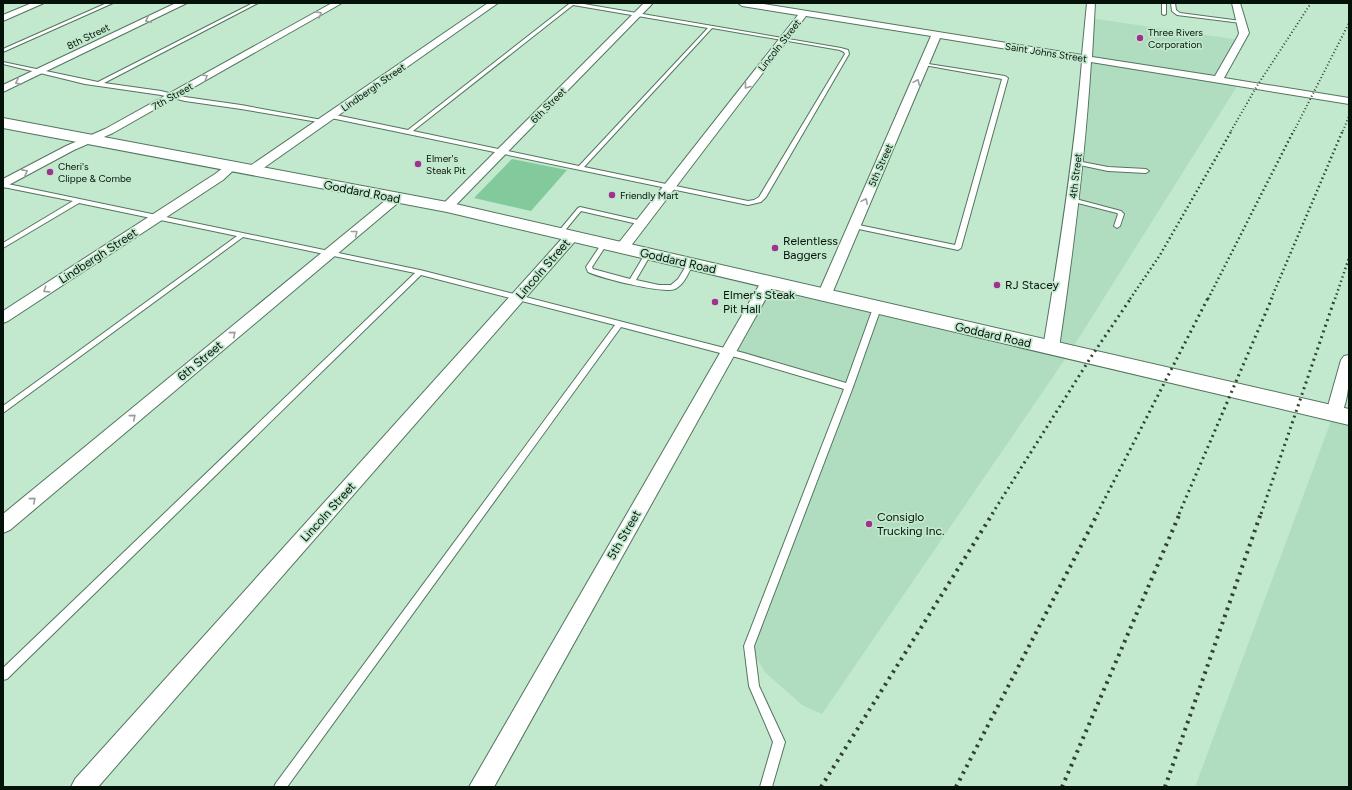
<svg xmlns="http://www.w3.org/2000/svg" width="1352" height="790" font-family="Figtree,sans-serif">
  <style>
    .built { fill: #b0ddbf }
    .green { fill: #82ca9c }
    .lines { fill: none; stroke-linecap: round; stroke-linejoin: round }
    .lane-casing { stroke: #53755f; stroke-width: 2 }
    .street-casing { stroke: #53755f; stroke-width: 2 }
    .secondary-casing { stroke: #53755f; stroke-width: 2 }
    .lane { fill: #fff; fill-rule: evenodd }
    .street { fill: #fff; fill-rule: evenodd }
    .secondary { fill: #fff; fill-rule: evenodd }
    .rail-far3 { stroke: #304236; stroke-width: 2; stroke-dasharray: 1 2.5; stroke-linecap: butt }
    .rail-far2 { stroke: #304236; stroke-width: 2.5; stroke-dasharray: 1.5 3; stroke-linecap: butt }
    .rail-far1 { stroke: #304236; stroke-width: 3; stroke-dasharray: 2 4; stroke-linecap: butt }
    .rail { stroke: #304236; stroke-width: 4; stroke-dasharray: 2.5 5; stroke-linecap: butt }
    .oneway { stroke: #9ba09d }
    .poi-dot { fill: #a1318e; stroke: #c2e8ce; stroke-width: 1.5 }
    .labels { text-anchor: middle; stroke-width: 3.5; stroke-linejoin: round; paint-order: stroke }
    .far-poi-label { font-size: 10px; fill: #051209; stroke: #c2e8ce; text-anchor: start }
    .far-street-label { font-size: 10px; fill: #051209; stroke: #c2e8ce }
    .street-label { font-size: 12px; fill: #051209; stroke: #c2e8ce }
    .poi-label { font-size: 12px; fill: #051209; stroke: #c2e8ce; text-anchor: start }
  </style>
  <rect width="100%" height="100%" fill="#c2e8ce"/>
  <g class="built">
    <polygon points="1090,18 1240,40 1218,79 1239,83 1070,352 822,714 802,705 765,672 749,646 849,387 728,353 768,282 1051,348"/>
    <polygon points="1334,413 1349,417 1349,787 1195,787"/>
  </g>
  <polygon class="green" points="512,159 567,170 531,211 474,198"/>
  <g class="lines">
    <g class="lane-casing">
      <g id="lane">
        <polygon points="107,3 113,3 3,52 3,49"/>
        <polygon points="253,3 258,3 104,83 161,91 185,97 241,105 322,120 324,121 324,123 241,109 185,101 161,95 85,84 3,64 3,62 98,82"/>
        <path d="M568 3H578L841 48 848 50 849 54 766 197 761 202 748 205 331 118 328 116 331 114 408 130 569 4ZM573 5 708 28 579 166 413 131ZM712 28 840 50 844 52 845 54 759 197 754 200 748 201 584 167Z"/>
        <polygon points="1162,3 1166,3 1166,14 1164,15 1162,14"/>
        <polygon points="1171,3 1175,3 1176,10 1180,13 1241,21 1243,22 1241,23 1177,15 1172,11"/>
        <polygon points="922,63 1005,76 1008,78 961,248 958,250 854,228 851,226 854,224 955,245 1002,79 924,65 922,65"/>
        <polygon points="1077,161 1108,167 1146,169 1149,171 1146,173 1108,171 1075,164 1074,163"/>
        <polygon points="3,183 420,270 744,353 846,383 873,308 874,306 880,306 881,308 853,387 754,646 759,686 785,742 772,787 760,787 773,742 749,686 744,646 844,389 743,359 621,327 287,787 274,787 276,783 615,325 421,275 7,679 3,680 3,668 415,273 243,237 3,413 3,406 237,236 79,203 3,248 3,243 73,201 3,187"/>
        <polygon points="1072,198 1121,211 1124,214 1120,226 1117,228 1114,226 1118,214 1117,213 1070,201 1069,200"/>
        <polygon points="580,207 642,221 645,223 642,225 581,211 562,234 558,234 558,232 578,208"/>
        <path d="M604 242 607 244 592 267 593 269 630 279 645 254 648 252 651 254 636 280 659 285H671L678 279 688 263H692L693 264C689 272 684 285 675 289 663 294 601 278 588 272L586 267 602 243Z"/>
      </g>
    </g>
    <g class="street-casing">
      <g id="street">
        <polygon points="32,3 44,3 3,21 3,15"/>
        <polygon points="176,3 187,3 3,92 3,85"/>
        <polygon points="332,3 342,3 113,133 74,150 3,188 3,179 66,146 105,129"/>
        <polygon points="488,3 498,3 255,174 247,174 245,171 247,168"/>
        <polygon points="644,3 653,3 451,210 443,210 441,207 443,204"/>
        <path d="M738 3H758L1082 55 1087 3H1095L1092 57 1215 76 1238 36 1239 33 1232 3H1240L1249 33 1224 78 1349 98V104L1091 62C1085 158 1073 253 1059 348L1056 352 1051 353 1046 352 1043 348C1059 253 1074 157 1082 61L940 38 831 296 829 299 824 301 819 299 817 296 931 36 806 16 627 251H617L615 248 617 245 798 15 742 6Z"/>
        <polygon points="231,163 235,165 237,167 223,180 8,321 3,323 3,311 215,174 227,165"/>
        <polygon points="396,194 400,195 402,198 400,201 10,530 3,533 3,514 392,195"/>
        <polygon points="572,232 577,233 579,236 577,239 98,787 71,787 75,779 567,233"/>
        <polygon points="768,278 773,279 775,282 494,787 469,787 761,282 763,279"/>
        <path d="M1349 355C1349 376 1350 398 1340 417L1334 419 1328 417 1326 413 1341 360 1344 356Z"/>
      </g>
    </g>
    <g class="secondary-casing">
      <polygon id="secondary" points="3,118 447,202 1349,409 1349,425 447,212 3,128"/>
    </g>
    <use href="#lane" class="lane"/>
    <use href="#street" class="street"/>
    <use href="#secondary" class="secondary"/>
    <g class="rail-far3">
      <polyline points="1231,131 1257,86 1311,3"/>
      <polyline points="1294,131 1349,23"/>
      <polyline points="1343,131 1349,116"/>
    </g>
    <g class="rail-far2">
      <polyline points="1130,299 1160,255 1232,130"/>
      <polyline points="1208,299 1294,130"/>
      <polyline points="1271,299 1343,130"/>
      <polyline points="1335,299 1349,258"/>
    </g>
    <g class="rail-far1">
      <polyline points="992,514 1091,357 1131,298"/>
      <polyline points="1097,514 1208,298"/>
      <polyline points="1179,514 1272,298"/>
      <polyline points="1261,514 1335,298"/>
    </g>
    <g class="rail">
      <polyline points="821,787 993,513"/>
      <polyline points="956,787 1098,513"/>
      <polyline points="1062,787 1180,513"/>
      <polyline points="1165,787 1261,513"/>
    </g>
  </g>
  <defs><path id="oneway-chevron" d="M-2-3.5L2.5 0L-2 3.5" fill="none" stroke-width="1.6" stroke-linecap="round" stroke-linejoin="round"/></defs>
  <g class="oneway">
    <use href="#oneway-chevron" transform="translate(319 14) rotate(-29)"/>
    <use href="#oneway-chevron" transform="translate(148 20) rotate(154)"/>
    <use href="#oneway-chevron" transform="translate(205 77) rotate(-29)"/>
    <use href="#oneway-chevron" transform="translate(18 82) rotate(154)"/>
    <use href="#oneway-chevron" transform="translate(917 82) rotate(-66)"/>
    <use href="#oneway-chevron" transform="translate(747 86) rotate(128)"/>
    <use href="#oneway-chevron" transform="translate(25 172) rotate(-28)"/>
    <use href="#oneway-chevron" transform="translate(865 201) rotate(-66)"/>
    <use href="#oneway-chevron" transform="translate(355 233) rotate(-39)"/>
    <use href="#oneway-chevron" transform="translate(46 290) rotate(147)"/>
    <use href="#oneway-chevron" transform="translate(233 334) rotate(-40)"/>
    <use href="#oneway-chevron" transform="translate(133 417) rotate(-40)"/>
    <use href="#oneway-chevron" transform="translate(33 500) rotate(-40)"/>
  </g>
  <g class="poi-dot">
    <circle cx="1140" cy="38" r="4"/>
    <circle cx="418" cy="164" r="4"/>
    <circle cx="50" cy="172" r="4"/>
    <circle cx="612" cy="195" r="4"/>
    <circle cx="775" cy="248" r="4"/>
    <circle cx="997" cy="285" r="4"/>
    <circle cx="715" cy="302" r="4"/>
    <circle cx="869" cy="524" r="4"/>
  </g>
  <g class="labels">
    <g class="far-poi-label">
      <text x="1148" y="36">Three Rivers<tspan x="1148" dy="12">Corporation</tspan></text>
      <text x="426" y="162">Elmer's<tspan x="426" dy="12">Steak Pit</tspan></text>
      <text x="58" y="170">Cheri's<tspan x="58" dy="12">Clippe &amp; Combe</tspan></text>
      <text x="620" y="199">Friendly Mart</text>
    </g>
    <g class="far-street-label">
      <text transform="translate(88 36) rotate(-26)" y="4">8th Street</text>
      <text transform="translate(779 45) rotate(-52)" y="4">Lincoln Street</text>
      <text transform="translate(1046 52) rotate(9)" y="4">Saint Johns Street</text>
      <text transform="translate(373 87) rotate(-35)" y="4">Lindbergh Street</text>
      <text transform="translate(172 96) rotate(-29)" y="4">7th Street</text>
      <text transform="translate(548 105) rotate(-45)" y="4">6th Street</text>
      <text transform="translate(880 165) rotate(-66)" y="4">5th Street</text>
      <text transform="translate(1075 176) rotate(-83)" y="4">4th Street</text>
    </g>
    <g class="street-label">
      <text transform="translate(362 192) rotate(11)" y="4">Goddard Road</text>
      <text transform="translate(98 256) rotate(-33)" y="4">Lindbergh Street</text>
      <text transform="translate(678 261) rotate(13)" y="4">Goddard Road</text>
      <text transform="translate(543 269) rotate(-49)" y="4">Lincoln Street</text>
      <text transform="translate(993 335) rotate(13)" y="4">Goddard Road</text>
      <text transform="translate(200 361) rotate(-40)" y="4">6th Street</text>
      <text transform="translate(328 512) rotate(-48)" y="4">Lincoln Street</text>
      <text transform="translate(624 535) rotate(-60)" y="4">5th Street</text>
    </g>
    <g class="poi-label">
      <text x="783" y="245">Relentless<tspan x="783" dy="14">Baggers</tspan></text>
      <text x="1005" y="289">RJ Stacey</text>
      <text x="723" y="299">Elmer's Steak<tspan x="723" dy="14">Pit Hall</tspan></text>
      <text x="877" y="521">Consiglo<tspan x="877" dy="14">Trucking Inc.</tspan></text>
    </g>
  </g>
  <rect width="1352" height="790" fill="none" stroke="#051209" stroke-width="8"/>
</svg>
